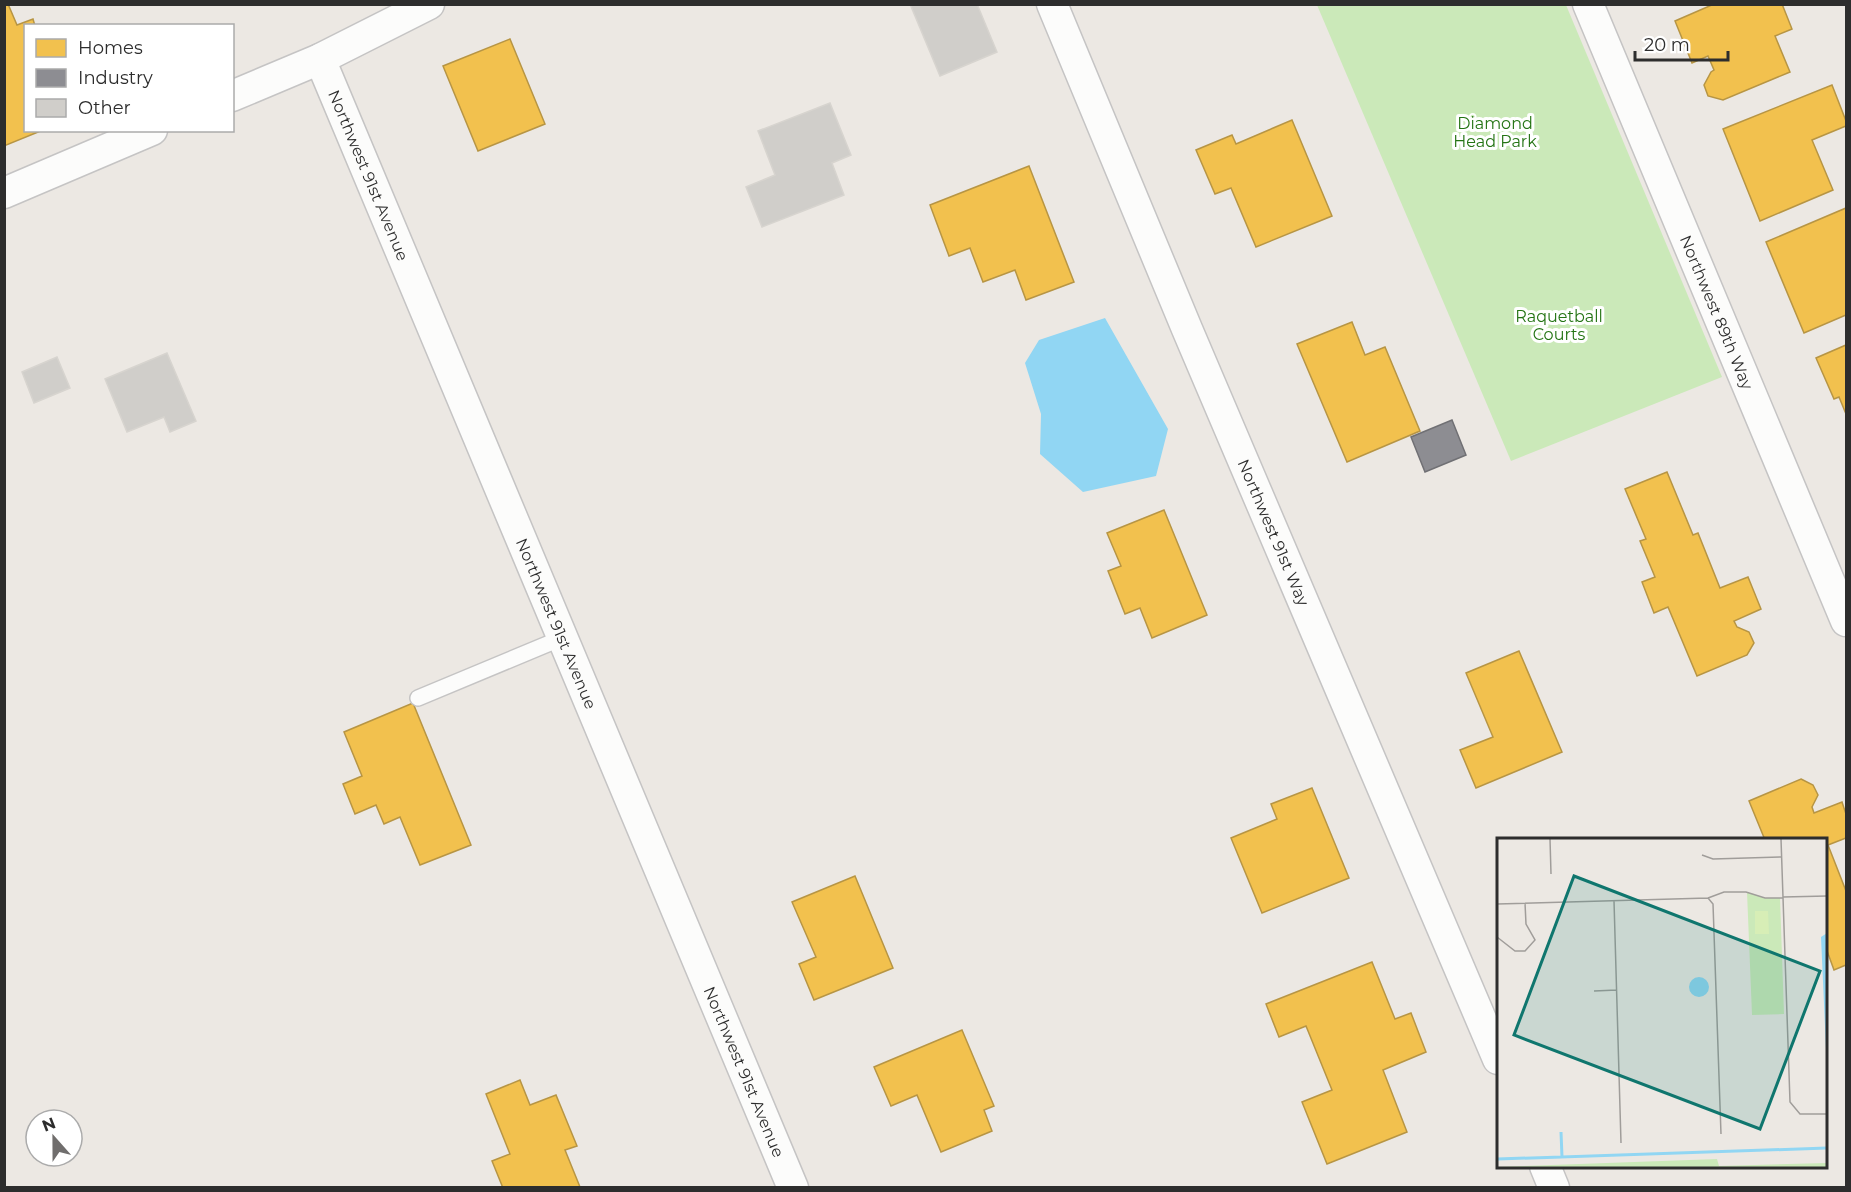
<svg xmlns="http://www.w3.org/2000/svg" width="1851" height="1192" font-family="Montserrat,sans-serif">
  <style>
    .green { fill: #cbe9b9 }
    .water { fill: #91d6f3 }
    .homes { fill: #f2c14e; stroke: #b79544; stroke-width: 1.5 }
    .industry { fill: #8d8d92; stroke: #707074; stroke-width: 1.5 }
    .building { fill: #d0ceca; stroke: #d7d4cf; stroke-width: 1.5 }
    .lines { fill: none; stroke-linecap: round; stroke-linejoin: round }
    .service-casing { stroke: #c5c4c4; stroke-width: 18 }
    .minor-casing { stroke: #c5c4c4; stroke-width: 33 }
    .service { stroke: #fcfcfb; stroke-width: 15 }
    .minor { stroke: #fcfcfb; stroke-width: 30 }
    .labels { text-anchor: middle; stroke-width: 6; stroke-linejoin: round; paint-order: stroke }
    .park-label { font-size: 16px; fill: #247414; stroke: #fff }
    .street-label { font-size: 16px; fill: #2d2d2d; stroke: #fff }
    .inset-river { fill: none; stroke: #91d6f3; stroke-width: 3 }
    .inset-road { fill: none; stroke: #a09d9a; stroke-width: 1.5 }
    .view { fill: #0f766e; fill-opacity: 0.15; stroke: #0f766e; stroke-width: 3 }
    .inset-edge { fill: none; stroke: #2d2d2d; stroke-width: 3 }
  </style>
  <rect width="100%" height="100%" fill="#ece8e3"/>
  <polygon class="green" points="1317,5 1566,5 1722,377 1511,461"/>
  <polygon class="water" points="1105,318 1168,429 1156,476 1083,492 1040,454 1041,414 1025,363 1039,340"/>
  <g class="homes">
    <polygon points="4,4 8,4 17,25 33,19 35,26 26,26 26,130 43,130 4,146"/>
    <polygon points="1714,4 1782,4 1792,29 1775,36 1790,72 1723,100 1708,96 1704,85 1711,72 1714,70 1708,56 1692,63 1675,21"/>
    <polygon points="510,39 545,124 478,151 443,66"/>
    <polygon points="1832,85 1846,121 1846,126 1812,140 1833,190 1760,221 1723,129"/>
    <polygon points="1292,120 1332,216 1256,247 1231,188 1215,194 1196,150 1232,135 1236,144"/>
    <polygon points="1029,166 1074,282 1026,300 1015,270 983,282 970,248 949,256 930,205"/>
    <polygon points="1846,208 1846,315 1804,333 1766,242"/>
    <polygon points="1352,322 1365,355 1385,347 1420,431 1347,462 1297,344"/>
    <polygon points="1846,345 1846,414 1839,397 1834,399 1816,358"/>
    <polygon points="1667,472 1693,535 1698,533 1720,588 1748,577 1761,609 1734,621 1737,627 1749,632 1754,643 1747,655 1697,676 1668,607 1654,613 1642,582 1655,577 1640,541 1646,539 1625,489"/>
    <polygon points="1164,510 1207,615 1152,638 1140,608 1125,614 1108,571 1121,566 1107,533"/>
    <polygon points="1519,651 1562,752 1476,788 1460,750 1493,737 1466,673"/>
    <polygon points="413,703 471,845 420,865 400,817 384,824 376,805 355,814 343,784 362,776 344,732"/>
    <polygon points="1801,779 1813,785 1818,795 1812,807 1814,813 1842,802 1846,814 1846,838 1828,845 1846,891 1846,965 1834,970 1826,948 1826,840 1765,840 1749,801"/>
    <polygon points="1312,788 1349,878 1262,913 1231,838 1277,819 1271,804"/>
    <polygon points="855,876 893,968 814,1000 799,964 816,957 792,902"/>
    <polygon points="1372,962 1395,1019 1411,1013 1426,1052 1383,1070 1407,1132 1327,1164 1302,1102 1332,1090 1306,1026 1279,1037 1266,1004"/>
    <polygon points="962,1030 994,1106 984,1110 992,1131 941,1152 917,1095 891,1106 874,1067"/>
    <polygon points="520,1080 530,1105 556,1095 577,1146 565,1150 580,1187 503,1188 492,1161 510,1154 486,1094"/>
  </g>
  <polygon class="industry" points="1452,420 1466,455 1425,472 1411,437"/>
  <g class="building">
    <polygon points="910,4 977,4 997,52 940,76"/>
    <polygon points="830,103 851,155 832,163 844,195 762,227 746,187 775,175 758,131"/>
    <polygon points="167,353 196,421 170,432 164,417 127,432 105,379"/>
    <polygon points="57,357 70,388 34,403 22,372"/>
  </g>
  <g class="lines">
    <g class="service-casing">
      <polyline id="service" points="418,698 562,638"/>
    </g>
    <g class="minor-casing">
      <g id="minor">
        <path id="s1" d="M1052 4 1187 329 1498 1059"/>
        <path id="s2" d="M1588 4 1846 621"/>
        <path id="s3" d="M320 59 793 1188"/>
        <polyline points="232,96 320,59 429,4"/>
        <polyline points="4,193 152,130"/>
        <polyline points="1545,1166 1554,1188"/>
      </g>
    </g>
    <use href="#service" class="service"/>
    <use href="#minor" class="minor"/>
  </g>
  <g class="labels">
    <g class="park-label">
      <text x="1495" y="129">Diamond<tspan x="1495" dy="18">Head Park</tspan></text>
      <text x="1559" y="322">Raquetball<tspan x="1559" dy="18">Courts</tspan></text>
    </g>
    <g class="street-label">
      <text dy="6" stroke="none"><textPath href="#s3" startOffset="126">Northwest 91st Avenue</textPath></text>
      <text dy="6" stroke="none"><textPath href="#s2" startOffset="334">Northwest 89th Way</textPath></text>
      <text dy="6" stroke="none"><textPath href="#s1" startOffset="573">Northwest 91st Way</textPath></text>
      <text dy="6" stroke="none"><textPath href="#s3" startOffset="612">Northwest 91st Avenue</textPath></text>
      <text dy="6" stroke="none"><textPath href="#s3" startOffset="1098">Northwest 91st Avenue</textPath></text>
    </g>
  </g>
  <g transform="translate(1497 838)">
    <rect width="330" height="330" fill="#ece8e3"/>
    <path d="M250 54 268 60H283L287 176 255 177ZM220 321 222 328 330 325V329H0Z" fill="#cbe9b9"/>
    <path d="M258 73H271L272 96H258Z" fill="#d7eeb6"/>
    <path d="M330 95V233L324 99ZM192 149a10 10 0 1 1 20 0a10 10 0 1 1-20 0Z" fill="#91d6f3"/>
    <path class="inset-river" d="M64 294 65 319 330 310M0 321 65 319"/>
    <path class="inset-road" d="M53 1 54 36M284 1 293 264 303 276H330M205 17 216 21 285 19M286 59 330 58M211 60 216 66 224 296M211 60 227 54H249L268 60H286M117 63 124 305M0 66 211 60M0 99 18 113H28L38 102 29 86 28 65M97 153 120 152"/>
    <path class="view" d="M77 38 323 133 263 291 17 197Z"/>
    <rect width="330" height="330" class="inset-edge"/>
  </g>
  <rect width="1851" height="1192" fill="none" stroke="#2d2d2d" stroke-width="12"/>
  <rect x="24" y="24" width="210" height="108" fill="#ffffff" stroke="#ababab" stroke-width="1.5"/>
  <rect x="36" y="39" width="30" height="18" fill="#f2c14e" stroke="#ababab" stroke-width="1.5"/>
  <text x="78" y="54" font-size="18" fill="#2d2d2d">Homes</text>
  <rect x="36" y="69" width="30" height="18" fill="#8d8d92" stroke="#ababab" stroke-width="1.5"/>
  <text x="78" y="84" font-size="18" fill="#2d2d2d">Industry</text>
  <rect x="36" y="99" width="30" height="18" fill="#d0ceca" stroke="#ababab" stroke-width="1.5"/>
  <text x="78" y="114" font-size="18" fill="#2d2d2d">Other</text>
  <g transform="translate(54 1138) rotate(339)"><circle r="28" fill="#ffffff" stroke="#ababab" stroke-width="1.5"/>
  <path d="M0-4.5L10 22L0 15L-10 22Z" fill="#706e6d"/>
  <text y="-9" font-size="16" font-weight="bold" text-anchor="middle" fill="#2d2d2d">N</text>
  </g>
  <path d="M1635 51v9h93v-9" fill="none" stroke="#2d2d2d" stroke-width="3"/>
  <text x="1644" y="51" font-size="18" fill="#2d2d2d" stroke="#ffffff" stroke-width="4.5" paint-order="stroke">20 m</text>
</svg>
